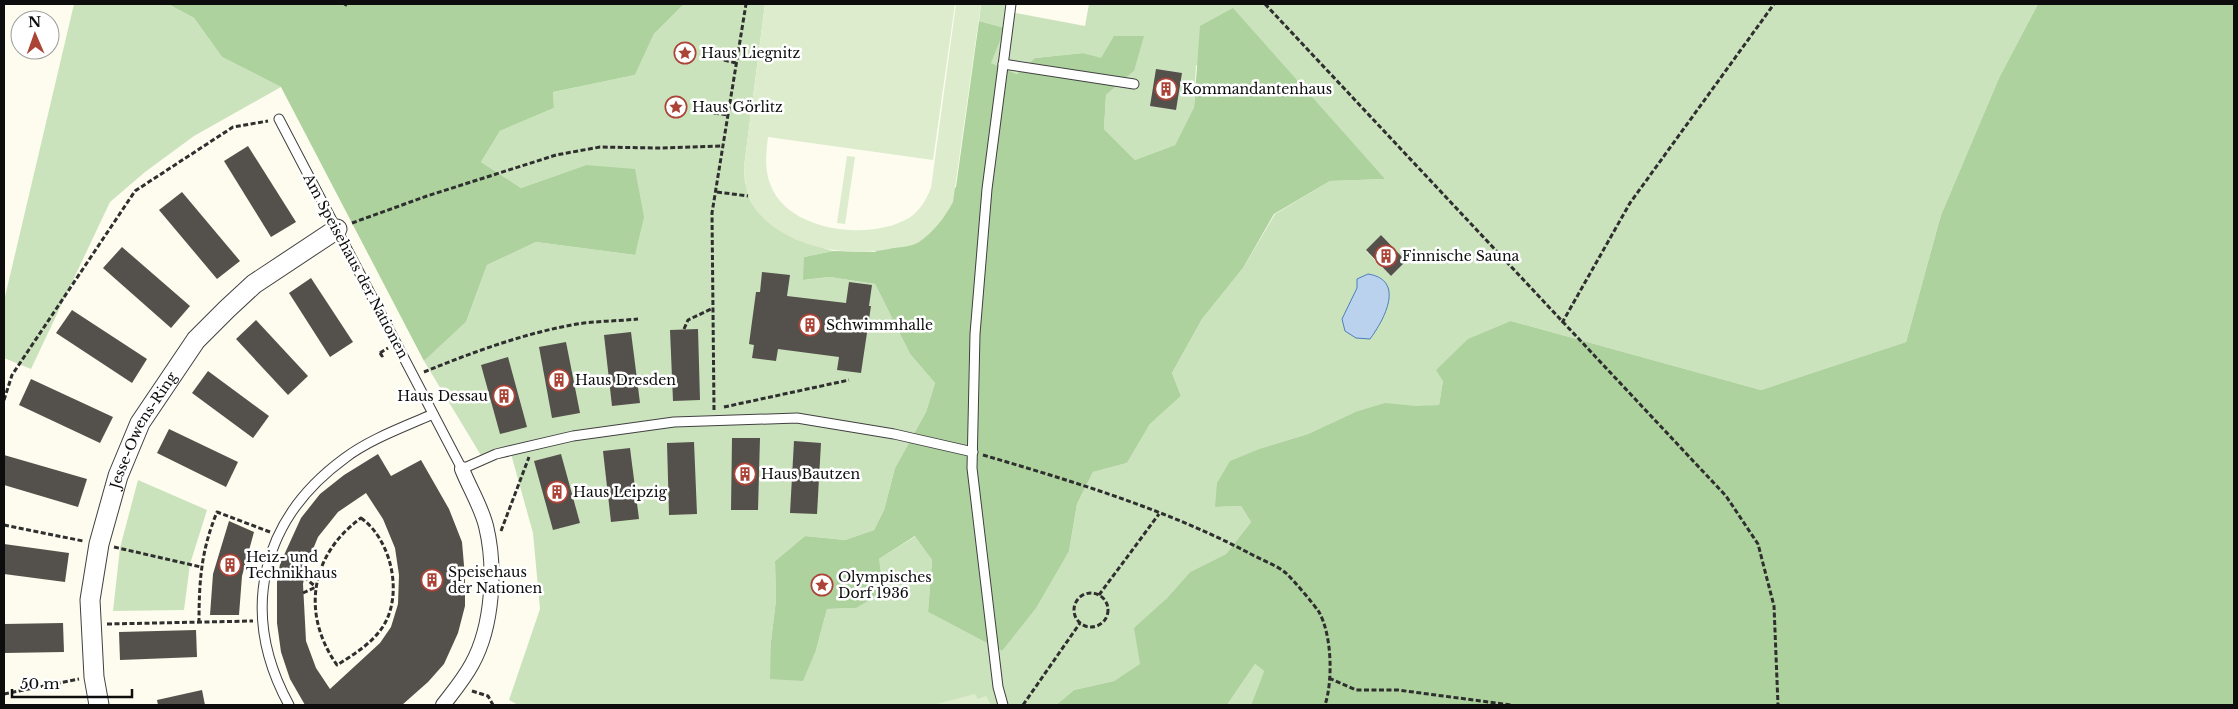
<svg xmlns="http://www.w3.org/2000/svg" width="2238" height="709" font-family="'Libre Baskerville',serif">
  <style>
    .green { fill: #cbe3bd; fill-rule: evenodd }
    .forest { fill: #add29e }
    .pitch { fill: #dceccd }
    .water { fill: #bad2ee; stroke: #4a7dbc }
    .building { fill: #54504b; fill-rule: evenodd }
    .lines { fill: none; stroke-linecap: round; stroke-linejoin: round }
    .service-casing { stroke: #404040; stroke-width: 11 }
    .pedestrian-casing { stroke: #404040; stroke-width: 16 }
    .minor-casing { stroke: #404040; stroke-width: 21 }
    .path { stroke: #2f2f2f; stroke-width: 3; stroke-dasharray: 5 2.5; stroke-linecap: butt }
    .service { stroke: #fff; stroke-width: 9 }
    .pedestrian { stroke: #fff; stroke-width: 14 }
    .minor { stroke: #fff; stroke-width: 19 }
    .labels { text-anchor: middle; stroke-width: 5; stroke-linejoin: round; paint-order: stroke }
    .poi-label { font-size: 14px; fill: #0d0d0d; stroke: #fff; text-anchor: start }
    .street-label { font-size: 14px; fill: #0d0d0d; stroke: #fff }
  </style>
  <rect width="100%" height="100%" fill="#fdfcef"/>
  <g class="green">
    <polygon points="74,4 168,4 194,18 222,57 281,87 194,136 145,172 110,202 31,369 4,358 4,301"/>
    <path d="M684 4H765L744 167 745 183 795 239 833 251 804 257V280L830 277 875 284 910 354 935 383 926 412 895 468 884 510 874 530 845 540 805 536 775 561 776 600 771 641 816 650 827 609 856 608 879 559 916 536 932 560 928 612 1002 651 1069 551 1077 504 1093 472 1127 463 1150 424 1181 396 1172 373 1202 319 1243 268 1275 214 1330 181 1385 179 1196 65 1194 107 1175 145 1135 160 1104 129 1106 95 1134 71 1083 53 1035 58 1018 74 990 63 1005 28 979 21 981 4H1011L1010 12 1085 26 1089 4H2038L1999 78 1941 215 1906 342 1761 390 1511 321 1443 381 1439 405 1355 412 1308 434 1262 448 1215 507 1241 506 1251 522 1226 554 1190 572 1166 599 1141 664 1114 681 1074 690 1056 705H518L509 700 540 609 533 533 511 454 485 462 424 361 466 322 487 265 536 242 635 255 586 165 521 188 481 162 500 131 554 108 553 92 635 75 654 34ZM1381 235 1406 261 1391 276 1366 251ZM1357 288 1345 331 1342 319Z"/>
    <polygon points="138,480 207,510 190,564 184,610 113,611 120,548"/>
    <polygon points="1255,664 1264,671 1251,705 1227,705"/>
  </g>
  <g class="forest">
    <polygon points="168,4 684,4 654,34 635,75 553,92 554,108 500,131 481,162 521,188 586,165 635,169 644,217 635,255 536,242 487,265 466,322 424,361 281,87 222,57 194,18"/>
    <polygon points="2038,4 2234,4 2234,705 1251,705 1264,671 1255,664 1227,705 1056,705 1074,690 1114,681 1140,664 1134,628 1166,599 1190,572 1226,554 1251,522 1241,506 1215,507 1217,483 1230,461 1262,448 1308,434 1355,412 1385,403 1416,406 1439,405 1443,381 1436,370 1468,339 1511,321 1761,390 1906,342 1941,215 1999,78"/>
    <polygon points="1233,8 1385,179 1330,181 1274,214 1243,268 1202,319 1172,373 1181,396 1150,424 1127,463 1093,472 1077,504 1069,551 1036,608 1002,651 928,612 932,560 915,536 879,559 883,592 856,608 827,609 816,650 803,681 770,679 771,641 776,600 775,561 805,536 845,540 874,530 884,510 895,468 926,412 935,383 910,354 875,284 830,277 803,280 804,257 833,251 875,252 956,187 979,21 1005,28 991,63 1017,74 1035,58 1083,53 1101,58 1114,36 1144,36 1134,71 1106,95 1104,129 1135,160 1175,145 1194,107 1200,26"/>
  </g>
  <g class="pitch">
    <path d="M765 4H955L933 160 768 137C766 154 764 170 771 186 789 232 870 241 909 218 920 211 926 200 931 188L956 4H981L953 202C945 217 933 233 919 242 911 247 898 247 889 249 846 258 785 247 756 210 746 198 745 183 744 167Z"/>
    <polygon points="847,156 855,157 845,224 837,223"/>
    <polygon points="975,694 978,699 986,696 991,705 933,705"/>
  </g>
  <path class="water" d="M1368 274C1406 280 1384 320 1370 339L1356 338 1345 331 1342 319 1357 288V279Z"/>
  <g class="building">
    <polygon points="1156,69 1182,73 1176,110 1150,106"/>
    <polygon points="248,146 296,222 271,237 224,161"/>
    <polygon points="182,192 240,261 217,279 159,210"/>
    <polygon points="1381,235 1406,261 1391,276 1366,250"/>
    <polygon points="122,247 190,306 171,328 103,268"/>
    <polygon points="762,272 790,275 787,296 846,303 849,282 872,285 869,306 871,306 861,373 837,370 839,357 778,349 776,361 752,358 754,345 749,344 756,292 760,292"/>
    <polygon points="311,278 353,342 330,357 289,293"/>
    <polygon points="72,310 147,359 132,383 56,333"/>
    <polygon points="256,320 308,376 288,395 236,339"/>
    <polygon points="698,329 700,400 673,401 670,330"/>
    <polygon points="631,332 640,403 612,406 604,335"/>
    <polygon points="566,342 580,413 552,418 539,347"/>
    <polygon points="508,357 527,427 500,434 481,365"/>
    <polygon points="208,371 269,416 253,438 192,393"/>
    <polygon points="31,379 113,417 100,443 19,405"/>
    <polygon points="169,429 238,462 226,487 157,453"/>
    <polygon points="732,438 760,438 758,510 731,510"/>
    <polygon points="794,441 821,443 817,514 790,513"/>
    <polygon points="694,442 697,514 669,515 667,443"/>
    <polygon points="630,448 639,519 611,522 603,451"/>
    <path d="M378 454 391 476 421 460 449 509 462 542 465 577V606L458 633 444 664 428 682 402 705H305L290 679 281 652 277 623V582L280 564 301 518 320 494 344 475ZM366 493 383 519 395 548 399 575 398 604 391 627 380 643 330 689 316 668 306 641 303 584 307 564 318 537 338 512Z"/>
    <polygon points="561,454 580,523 553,530 534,461"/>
    <polygon points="4,455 87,479 78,507 4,485"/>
    <polygon points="229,521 254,532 242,576 239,615 210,615 213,574"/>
    <polygon points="4,544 69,553 65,582 4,574"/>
    <polygon points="63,623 64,652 4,653 4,624"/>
    <polygon points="196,630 197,657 120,660 119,632"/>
    <polygon points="202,690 205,705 158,705 157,700"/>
  </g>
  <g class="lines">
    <g class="service-casing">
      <g id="service">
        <polyline points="1003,64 1134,84"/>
        <polyline points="279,119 462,469 496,454 573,436 674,422 797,418 894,434 973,452"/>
        <path d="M289 705C239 613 260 520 345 458 370 439 404 427 433 414"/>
        <polyline points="1003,705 998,687 972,468 975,334 987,189 1011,4"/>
      </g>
    </g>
    <g class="pedestrian-casing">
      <path id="pedestrian" d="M443 705C453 692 464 679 472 664 493 626 496 567 486 526 481 506 469 487 462 469"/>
    </g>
    <g class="minor-casing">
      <g id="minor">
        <path id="s1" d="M99 705 94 677 90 600 99 544 118 476 140 423 196 340 227 309 254 284 337 229"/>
      </g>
    </g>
    <g class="path">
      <polyline points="1265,4 1726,496 1758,544 1774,606 1778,705"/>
      <polyline points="345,6 346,4"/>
      <polyline points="724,60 736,63"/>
      <polyline points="714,113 728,115"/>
      <polyline points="717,192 748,196"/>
      <polyline points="352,223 427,196 556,155 600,147 659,148 723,146"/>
      <polyline points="1562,323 1630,203 1774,4"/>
      <polyline points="684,329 688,320 713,308"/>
      <polyline points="380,353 388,348"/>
      <polyline points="380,353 382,356 384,355"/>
      <path d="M424 372C473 352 525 333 577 324 597 321 618 321 638 319"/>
      <polyline points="4,400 12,375 135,191 233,127 268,121"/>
      <polyline points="724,407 849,380"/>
      <polyline points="714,410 712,213 746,4"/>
      <path d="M983 455C1072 481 1165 509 1247 552 1259 559 1277 565 1287 574 1296 583 1312 602 1319 612 1332 635 1333 681 1325 705"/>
      <path d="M361 518C392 540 404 596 382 628 371 644 353 655 337 665 301 614 310 555 361 518Z"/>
      <polyline points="4,525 83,541"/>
      <polyline points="501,531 529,457"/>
      <polyline points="114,547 201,567"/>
      <polyline points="304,577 316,587"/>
      <polyline points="303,593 316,587"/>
      <circle cx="1091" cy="610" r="17"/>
      <polyline points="1099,595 1159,514"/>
      <path d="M199 623C199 581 201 551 217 512L270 532"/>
      <polyline points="107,624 253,621"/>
      <polyline points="1329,678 1356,690 1398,690 1511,705"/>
      <polyline points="472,691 488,696 493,705"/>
      <polyline points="4,694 79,679"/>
      <polyline points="1023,705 1080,623"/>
    </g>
    <use href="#service" class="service"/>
    <use href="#pedestrian" class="pedestrian"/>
    <use href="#minor" class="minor"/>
  </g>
  <defs>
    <g id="sight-ring" transform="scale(1.125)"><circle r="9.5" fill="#fff" stroke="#ab4437" stroke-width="1.5"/><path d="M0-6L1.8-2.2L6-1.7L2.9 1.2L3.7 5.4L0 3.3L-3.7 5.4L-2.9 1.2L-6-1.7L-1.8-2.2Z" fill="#ab4437"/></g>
    <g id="building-ring" transform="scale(1.125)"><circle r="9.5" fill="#fff" stroke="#ab4437" stroke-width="1.5"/><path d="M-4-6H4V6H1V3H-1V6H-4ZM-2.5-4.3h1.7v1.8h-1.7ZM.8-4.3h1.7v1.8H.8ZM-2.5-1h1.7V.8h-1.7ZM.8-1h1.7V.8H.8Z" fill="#ab4437"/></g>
  </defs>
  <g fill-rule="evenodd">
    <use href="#sight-ring" x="685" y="53"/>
    <use href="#building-ring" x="1166" y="89"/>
    <use href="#sight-ring" x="676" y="107"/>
    <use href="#building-ring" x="1386" y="256"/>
    <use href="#building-ring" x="810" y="325"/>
    <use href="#building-ring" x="559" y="380"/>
    <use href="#building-ring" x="504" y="396"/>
    <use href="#building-ring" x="745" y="474"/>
    <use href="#building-ring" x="557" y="492"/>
    <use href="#building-ring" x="230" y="565"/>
    <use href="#building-ring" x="432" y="580"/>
    <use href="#sight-ring" x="822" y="585"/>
  </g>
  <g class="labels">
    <g class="poi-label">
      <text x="701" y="58">Haus Liegnitz</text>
      <text x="1182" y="94">Kommandantenhaus</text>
      <text x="692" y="112">Haus Görlitz</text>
      <text x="1402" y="261">Finnische Sauna</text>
      <text x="826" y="330">Schwimmhalle</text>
      <text x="575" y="385">Haus Dresden</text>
      <text x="488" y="401" text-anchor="end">Haus Dessau</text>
      <text x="761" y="479">Haus Bautzen</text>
      <text x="573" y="497">Haus Leipzig</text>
      <text x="246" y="562">Heiz- und<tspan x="246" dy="16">Technikhaus</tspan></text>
      <text x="448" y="577">Speisehaus<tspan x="448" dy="16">der Nationen</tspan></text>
      <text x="838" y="582">Olympisches<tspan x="838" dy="16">Dorf 1936</tspan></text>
    </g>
    <g class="street-label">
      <text transform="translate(356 266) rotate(62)" y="5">Am Speisehaus der Nationen</text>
      <text dy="5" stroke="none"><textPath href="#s1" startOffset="285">Jesse-Owens-Ring</textPath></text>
    </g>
  </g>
  <rect width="2238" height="709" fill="none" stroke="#0d0d0d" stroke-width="10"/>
  <g transform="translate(35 35) rotate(358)"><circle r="24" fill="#ffffff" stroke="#9e9e9e"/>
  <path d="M0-4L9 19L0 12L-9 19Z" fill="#ab4437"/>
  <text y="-8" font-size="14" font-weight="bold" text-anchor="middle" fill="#0d0d0d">N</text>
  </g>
  <path d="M12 689v8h120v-8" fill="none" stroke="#0d0d0d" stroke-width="2.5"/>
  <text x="20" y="689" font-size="15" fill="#0d0d0d" stroke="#ffffff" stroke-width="4" paint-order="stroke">50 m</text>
</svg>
